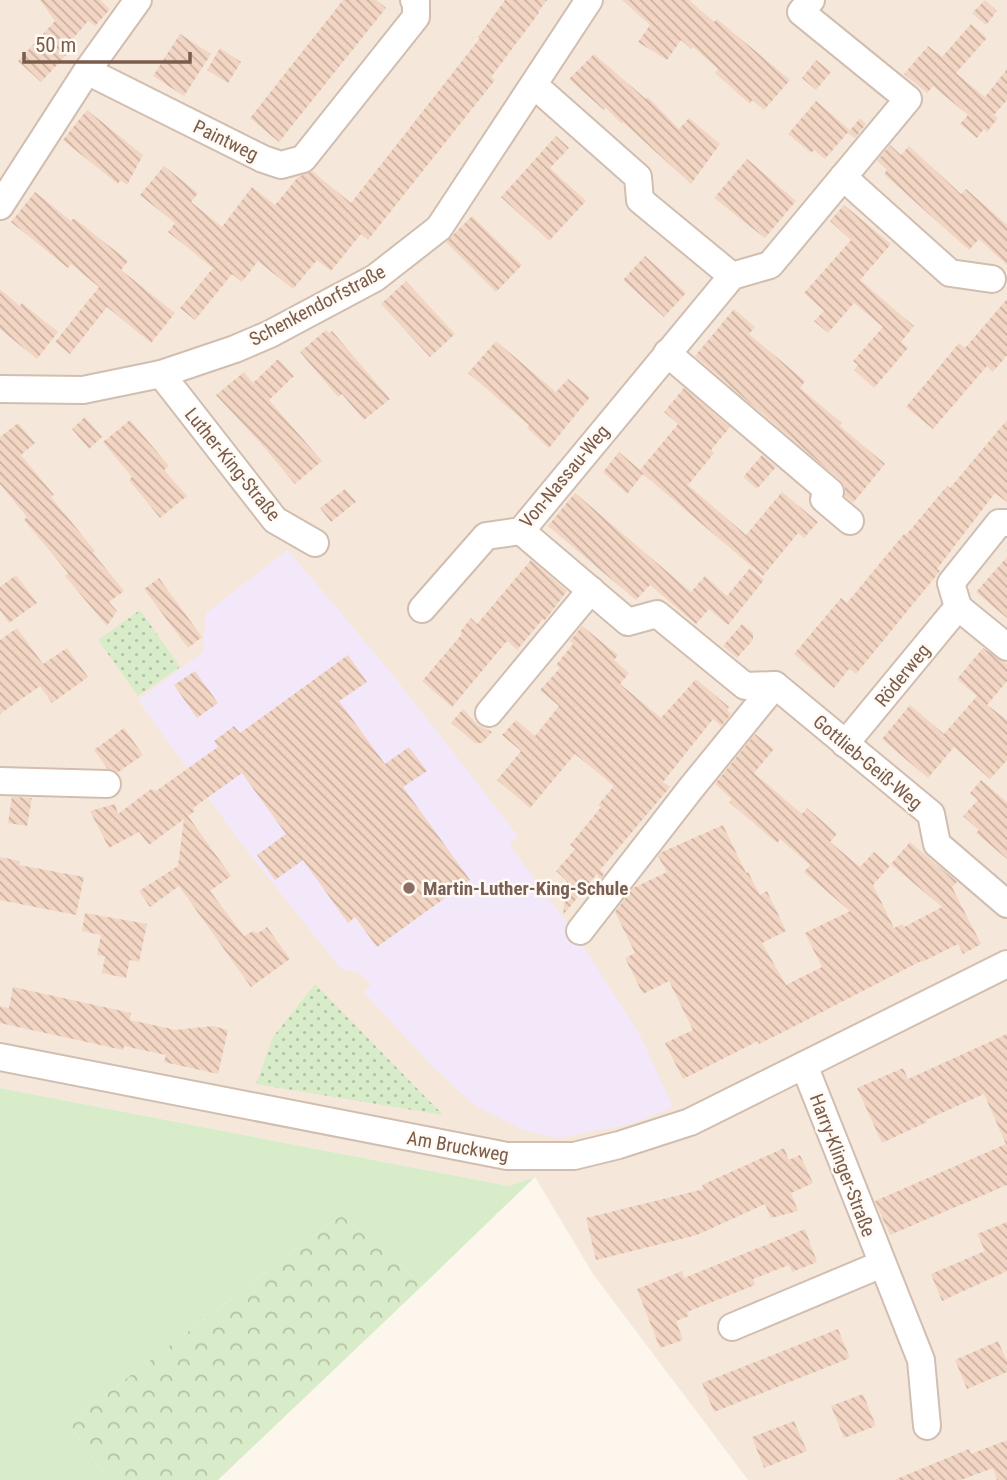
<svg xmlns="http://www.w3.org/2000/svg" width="1007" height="1480" font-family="'Roboto Condensed',sans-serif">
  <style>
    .residential { fill: #f5e8da }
    .education { fill: #f3e8fa }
    .grass { fill: #d8ecc9 }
    .forest { fill: url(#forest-crowns) }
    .park { fill: url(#park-dots) }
    .building { fill: url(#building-back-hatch) }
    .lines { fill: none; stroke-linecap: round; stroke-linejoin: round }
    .street-casing { stroke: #d1beb0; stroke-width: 30 }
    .street { stroke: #fff; stroke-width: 26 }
    .education-dot { fill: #8d6e63; stroke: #fffaf3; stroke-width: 2.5 }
    .labels { text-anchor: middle; stroke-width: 5; stroke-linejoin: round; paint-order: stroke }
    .street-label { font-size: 19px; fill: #7a5c4d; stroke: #fffaf3 }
    .education-label { font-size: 19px; font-weight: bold; fill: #785e54; stroke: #fffaf3; text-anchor: start }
  </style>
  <defs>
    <pattern id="forest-crowns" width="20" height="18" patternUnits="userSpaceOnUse" patternTransform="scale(1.75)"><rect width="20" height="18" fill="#d8ecc9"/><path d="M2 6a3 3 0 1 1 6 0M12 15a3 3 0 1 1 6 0" fill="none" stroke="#b4c2a5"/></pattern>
    <pattern id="park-dots" width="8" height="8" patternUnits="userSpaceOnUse" patternTransform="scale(1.75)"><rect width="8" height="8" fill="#d8ecc9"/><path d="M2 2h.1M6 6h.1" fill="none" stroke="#b4c2a5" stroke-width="1.8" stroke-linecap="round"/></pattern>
    <pattern id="building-back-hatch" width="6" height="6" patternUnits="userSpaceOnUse" patternTransform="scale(1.75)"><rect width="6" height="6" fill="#f3d5c3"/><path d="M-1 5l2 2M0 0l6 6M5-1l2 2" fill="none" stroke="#cab0a1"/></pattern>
  </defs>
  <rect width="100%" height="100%" fill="#fdf6ec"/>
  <polygon class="residential" points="0,0 1007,0 1007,1480 748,1480 593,1274 535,1177 509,1186 0,1088"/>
  <polygon class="education" points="288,550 396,679 518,836 509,844 574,932 640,1035 673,1107 631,1124 557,1138 525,1131 475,1106 431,1065 364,992 371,985 360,973 341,969 240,842 138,700 203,652 206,613"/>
  <polygon class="grass" points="0,1088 509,1186 535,1177 423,1285 341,1215 68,1423 108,1480 0,1480"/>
  <polygon class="forest" points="341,1215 423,1285 218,1480 108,1480 68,1423"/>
  <g class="park">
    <polygon points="140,610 180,667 138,696 98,640"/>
    <polygon points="315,984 443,1115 256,1084 273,1037"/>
  </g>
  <g class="building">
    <polygon points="40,0 100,0 110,9 95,26 88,21 66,47 70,51 41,82 18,61 55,21"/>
    <polygon points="343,0 376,0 386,8 279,142 250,118"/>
    <polygon points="505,0 547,0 538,12 539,13 491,77 495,80 368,240 361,234 331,271 317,260 293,289 258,261 242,282 232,274 195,320 180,308 213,268 168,232 175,223 140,195 164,166 198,193 191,202 222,227 252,187 275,205 298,177 312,171 351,203 480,38 478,37"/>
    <polygon points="622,0 689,0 714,22 717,19 790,80 764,110 752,100 750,104 715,73 718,69 693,47 691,49 681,40 667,60 638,42 650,25"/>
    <polygon points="985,0 997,11 986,25 972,13"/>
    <polygon points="971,24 987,38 956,73 985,97 1007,69 1007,100 994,115 998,118 987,132 984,129 977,138 960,124 968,115 933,86 927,93 904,74 928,46 942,57"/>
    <polygon points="180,34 211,54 184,96 153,76"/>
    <polygon points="220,48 241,62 228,83 207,70"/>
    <polygon points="594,54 646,99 648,97 679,129 689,118 720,144 691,184 623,122 622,124 606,108 604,110 569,79"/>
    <polygon points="816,60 831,72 816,90 802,78"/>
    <polygon points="816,101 850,130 825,159 814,150 811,153 788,134"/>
    <polygon points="87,110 143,155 127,185 120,180 118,184 63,140"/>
    <polygon points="860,118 866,124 855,138 848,133"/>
    <polygon points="556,136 569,148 550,168 586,201 549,241 501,197"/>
    <polygon points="890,145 901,155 909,146 961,194 966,189 1007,225 1007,265 979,239 969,250 884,174 887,170 877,161"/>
    <polygon points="747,159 796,201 765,238 714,198"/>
    <polygon points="35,192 71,221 74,218 128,261 121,270 175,313 151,343 107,307 70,354 55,342 99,287 71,264 68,268 11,222"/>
    <polygon points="844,205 891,244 860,280 914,326 901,342 908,348 874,388 854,370 858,365 853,361 883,327 854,303 828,333 814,321 824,311 804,293 851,240 830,221"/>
    <polygon points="472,216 522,265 496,292 446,242"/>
    <polygon points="645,256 686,293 664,317 623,280"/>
    <polygon points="406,281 455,334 430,357 381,304"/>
    <polygon points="0,289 20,306 22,303 58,332 37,359 0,329"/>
    <polygon points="1007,299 1007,355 993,372 987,366 933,429 906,407 959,343 965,348"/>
    <polygon points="734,309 755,327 749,334 805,381 800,388 842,423 840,426 885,464 853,503 845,496 845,487 840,480 695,356"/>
    <polygon points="326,330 329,333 332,331 390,399 364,420 342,394 338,397 300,352"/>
    <polygon points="496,341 556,392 568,379 590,397 549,448 527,428 529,425 468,373"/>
    <polygon points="278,359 294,376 269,400 322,461 295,484 264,447 216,395 244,372 253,383"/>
    <polygon points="684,388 730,427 711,450 714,453 688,485 746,535 782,492 818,522 804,538 798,533 763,576 643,474 627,494 603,472 619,452 640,470 678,424 664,412"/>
    <polygon points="85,417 102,437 89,449 72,429"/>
    <polygon points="130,420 169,466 164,470 187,496 160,518 129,480 132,477 103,442"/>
    <polygon points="1007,420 1007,502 995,493 937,569 940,571 856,674 849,669 834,688 794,654 841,598 847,603 904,534 906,535 947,486 950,488"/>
    <polygon points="18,423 35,443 21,455 54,495 51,497 95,551 93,553 124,591 109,602 117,611 107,626 65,576 68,573 24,520 27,517 0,484 0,437"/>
    <polygon points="762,455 776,467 757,489 743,477"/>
    <polygon points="345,489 356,502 331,522 320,508"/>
    <polygon points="575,493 691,592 705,576 727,596 750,568 764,580 728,625 709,609 696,624 650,585 636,600 548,526"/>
    <polygon points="1007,557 1007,618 976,592"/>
    <polygon points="531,560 567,591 545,620 543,619 517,650 507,641 452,707 422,681 462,634 460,632 471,618 477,624"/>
    <polygon points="16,575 37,603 9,623 0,610 0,587"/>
    <polygon points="159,578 202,637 188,648 144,589"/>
    <polygon points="742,624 753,633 753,640 737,658 723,646"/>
    <polygon points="582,626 618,655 614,660 629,673 620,684 661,718 696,679 729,707 727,710 731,714 721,726 713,719 663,782 670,787 600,870 604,874 600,880 597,874 563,915 567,881 556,871 575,849 570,845 601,807 598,805 614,786 575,754 530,808 497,780 521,751 502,735 516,720 535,736 559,706 540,690 560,668 556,665 573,644 570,641"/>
    <polygon points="17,628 43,664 67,648 88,677 52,703 40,686 0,714 0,640"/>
    <polygon points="983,648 1007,664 1007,681 987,705 1007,720 1007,760 990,779 954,747 928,778 882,739 910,705 944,734 977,696 985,703 957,679"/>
    <polygon points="348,655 367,682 339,701 385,764 409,747 427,771 403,787 470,880 377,947 355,917 348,923 303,860 275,880 257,855 286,834 242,773 193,808 195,811 188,816 231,876 210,891 244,936 253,931 258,933 267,927 290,959 251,987 179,886 150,907 139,891 178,866 184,819 149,845 139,832 109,848 90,811 115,804 118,814 151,789 156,791 218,747 214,741 234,726 240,733"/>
    <polygon points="195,671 218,703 197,718 174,685"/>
    <polygon points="463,709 478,725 492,732 482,743 475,743 451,723"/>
    <polygon points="124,728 143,755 117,773 107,768 94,750"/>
    <polygon points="755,734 774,749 754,773 802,814 807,808 837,834 830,842 860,867 874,852 890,866 873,885 894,928 902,924 904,927 942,907 891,864 910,842 957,882 952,887 981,944 963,954 958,944 922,962 921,961 799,1024 759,1044 758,1041 683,1079 665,1043 693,1030 669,981 643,994 625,958 635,953 615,912 633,888 667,872 658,856 662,852 723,825 746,873 748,872 760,895 767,891 786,931 762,943 786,985 822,967 805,933 850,911 804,872 810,865 780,839 777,843 729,802 732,799 715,784"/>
    <polygon points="981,780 1007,802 1007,859 976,833 979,830 963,816 978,800 970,793"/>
    <polygon points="12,797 32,798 27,826 8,823"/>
    <polygon points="0,857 20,861 19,865 84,877 76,915 0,900"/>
    <polygon points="85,913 147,924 139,962 130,960 126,978 102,973 105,956 97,955 101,935 82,931"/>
    <polygon points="13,987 131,1013 130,1020 176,1030 213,1026 228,1030 218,1074 164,1062 166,1055 124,1046 123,1050 0,1023 0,1006 9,1008"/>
    <polygon points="1007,1034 1007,1185 890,1235 875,1201 1006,1144 984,1094 926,1120 927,1122 882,1143 857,1088 903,1068 908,1079"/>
    <polygon points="784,1148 789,1160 800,1155 813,1183 791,1193 798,1211 771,1218 765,1204 697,1235 596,1260 586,1218 704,1189 702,1185"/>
    <polygon points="1007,1222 1007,1271 942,1301 931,1274 985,1251 977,1234"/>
    <polygon points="805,1229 817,1262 792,1272 789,1265 753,1279 755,1285 687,1312 689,1316 676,1321 683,1340 660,1348 637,1289 682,1271 684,1278"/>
    <polygon points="838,1329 850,1358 714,1412 702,1383"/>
    <polygon points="998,1341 1007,1361 1007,1372 967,1389 955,1360"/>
    <polygon points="863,1394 876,1426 844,1438 831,1406"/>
    <polygon points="794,1421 807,1451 764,1468 752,1437"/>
    <polygon points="1007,1440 1007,1480 997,1480 993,1468 961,1480 894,1480 969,1449 971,1454"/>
  </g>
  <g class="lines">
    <g class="street-casing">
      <g id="street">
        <polyline points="87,71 263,159 281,165 303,159 416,17 416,2 414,0"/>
        <polyline points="534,85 638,177 640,200 732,276"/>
        <polyline points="843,177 950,273 992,279"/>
        <polyline points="0,206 87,71 138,0"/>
        <polyline points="667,353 830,492 824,499 850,521"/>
        <polyline points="161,374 275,520 315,543"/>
        <polyline points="0,389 83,390 161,374 235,349 270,334 375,278 439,228 589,0"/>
        <polyline points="521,531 628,622 657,614 745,686 775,685 931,814 937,844 1007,904"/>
        <polyline points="958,607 1007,647"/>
        <polyline points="422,609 486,536 521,531 732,276 770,265 908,99 801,12 811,0"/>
        <polyline points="489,713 591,590"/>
        <polyline points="845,744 958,607 951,583 999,523 1007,523"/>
        <polyline points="0,781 107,784"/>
        <polyline points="580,931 692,787 775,685"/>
        <polyline points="0,1057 507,1156 574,1156 619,1145 690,1122 1007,964"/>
        <polyline points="804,1065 921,1360 927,1426"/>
        <polyline points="732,1327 882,1264"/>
      </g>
    </g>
    <use href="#street" class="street"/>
  </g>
  <circle class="education-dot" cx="409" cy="888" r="7"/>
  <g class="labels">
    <g class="street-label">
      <text transform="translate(226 140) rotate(26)" y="7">Paintweg</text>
      <text transform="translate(317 305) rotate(-28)" y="7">Schenkendorfstraße</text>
      <text transform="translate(233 464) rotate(51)" y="7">Luther-King-Straße</text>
      <text transform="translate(564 476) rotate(-50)" y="7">Von-Nassau-Weg</text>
      <text transform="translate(902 675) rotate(-51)" y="7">Röderweg</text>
      <text transform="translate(868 762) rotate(40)" y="7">Gottlieb-Geiß-Weg</text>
      <text transform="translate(458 1146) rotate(10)" y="7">Am Bruckweg</text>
      <text transform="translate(843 1165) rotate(69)" y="7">Harry-Klinger-Straße</text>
    </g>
    <g class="education-label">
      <text x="423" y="895">Martin-Luther-King-Schule</text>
    </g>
  </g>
  <path d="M24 52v10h166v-10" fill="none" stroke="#7a5c4d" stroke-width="3.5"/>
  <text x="35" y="52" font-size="21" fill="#7a5c4d" stroke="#fffaf3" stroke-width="5" paint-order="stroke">50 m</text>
</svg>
